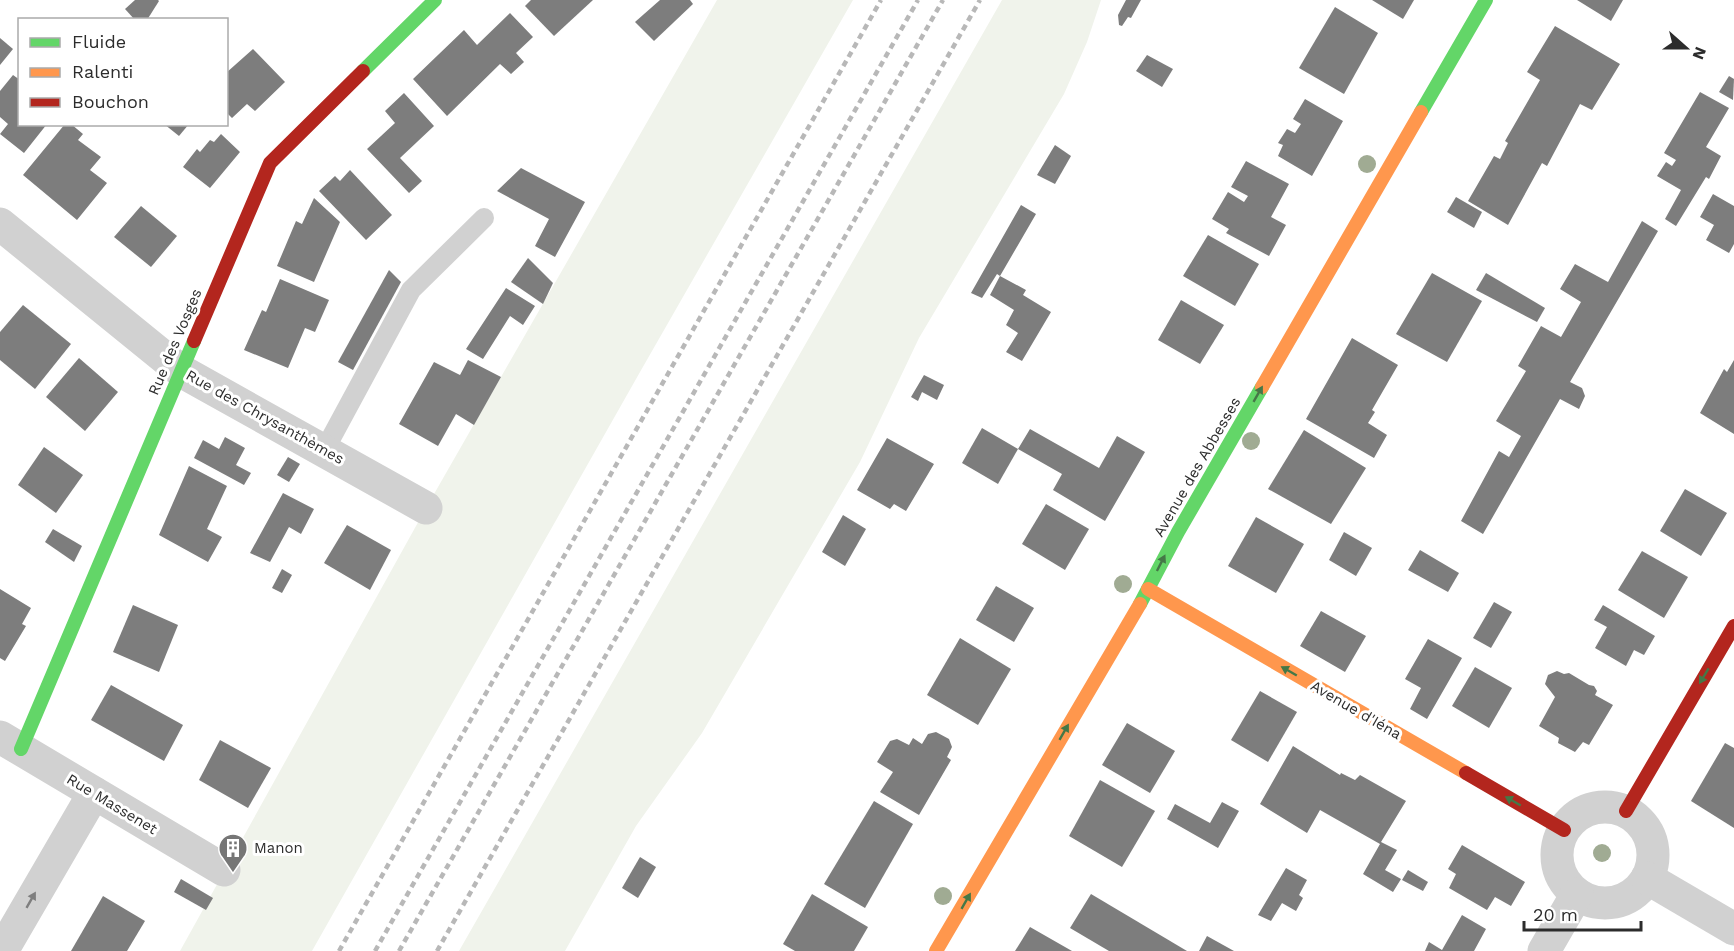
<svg xmlns="http://www.w3.org/2000/svg" width="1734" height="951" font-family="'Work Sans',sans-serif">
  <style>
    .green { fill: #f0f3eb }
    .building { fill: #7d7d7d }
    .lines { fill: none; stroke-linecap: round; stroke-linejoin: round }
    .lane { stroke: #d1d1d1; stroke-width: 20 }
    .street { stroke: #d1d1d1; stroke-width: 33 }
    .fast { stroke: #63d668; stroke-width: 14 }
    .slow { stroke: #ff974d; stroke-width: 14 }
    .jam { stroke: #b3261e; stroke-width: 14 }
    .rail { stroke: #b8b8b8; stroke-width: 4.5; stroke-dasharray: 6 4.5; stroke-linecap: butt }
    .tree { fill: #a0ab93 }
    .oneway { fill: #457847 }
    .oneway2 { fill: #7e7e7e }
    .labels { text-anchor: middle; stroke-width: 6; stroke-linejoin: round; paint-order: stroke }
    .street-label { font-size: 15px; fill: #2c2c2c; stroke: #fff }
    .poi-label { font-size: 15px; fill: #2c2c2c; stroke: #fff; text-anchor: start }
  </style>
  <rect width="100%" height="100%" fill="#fff"/>
  <g class="green">
    <polygon points="717,0 853,0 640,372 312,951 180,951 426,508"/>
    <polygon points="1002,0 1101,0 1087,42 1064,94 919,338 860,462 702,733 636,826 565,951 459,951"/>
  </g>
  <g class="building">
    <polygon points="135,0 158,0 159,1 147,20 135,20 125,9"/>
    <polygon points="531,0 593,0 554,36 525,6"/>
    <polygon points="660,0 690,0 693,4 654,41 635,22"/>
    <polygon points="1126,0 1141,0 1131,18 1128,17 1122,26 1119,25 1118,15"/>
    <polygon points="1372,0 1414,0 1403,19"/>
    <polygon points="1577,0 1623,0 1611,21"/>
    <polygon points="1335,7 1378,33 1344,94 1299,68"/>
    <polygon points="510,13 533,37 516,53 524,62 511,74 500,64 447,116 413,79 464,30 477,45"/>
    <polygon points="1555,26 1620,64 1592,110 1580,104 1547,166 1542,163 1508,225 1468,201 1494,156 1500,159 1508,143 1505,141 1540,80 1527,72"/>
    <polygon points="0,38 13,49 0,65"/>
    <polygon points="253,49 285,82 255,111 247,104 232,118 226,112 226,73"/>
    <polygon points="1147,55 1173,69 1162,87 1136,71"/>
    <polygon points="13,75 20,80 20,124 47,124 24,153 0,134 8,124 0,117 0,91"/>
    <polygon points="1729,76 1734,79 1733,100 1719,92"/>
    <polygon points="1700,92 1729,108 1706,147 1721,156 1709,179 1706,177 1676,226 1665,219 1681,190 1657,176 1666,162 1672,166 1676,160 1664,153"/>
    <polygon points="404,93 434,126 400,158 422,181 409,193 367,149 395,123 385,111"/>
    <polygon points="1305,99 1343,121 1312,176 1278,156 1283,145 1278,143 1287,129 1295,133 1301,124 1293,119"/>
    <polygon points="65,124 71,124 83,134 78,140 101,157 90,170 107,183 77,220 23,175"/>
    <polygon points="164,124 189,124 179,136"/>
    <polygon points="221,134 240,152 210,188 183,167 197,149 200,152 210,140 214,142"/>
    <polygon points="1055,145 1071,156 1055,184 1037,175"/>
    <polygon points="1246,161 1289,184 1271,217 1286,225 1269,256 1226,233 1229,229 1212,219 1228,192 1244,202 1248,196 1231,187"/>
    <polygon points="521,168 585,202 555,257 535,246 549,219 497,191"/>
    <polygon points="350,170 392,215 366,240 319,191 335,176 340,181"/>
    <polygon points="1713,194 1734,206 1734,244 1729,253 1706,240 1714,225 1700,217"/>
    <polygon points="1456,197 1482,212 1474,228 1447,212"/>
    <polygon points="314,198 340,222 314,282 277,266 296,221 302,224"/>
    <polygon points="1021,205 1036,214 1000,276 1026,290 1023,295 1051,312 1022,361 1006,352 1018,333 1006,325 1014,310 990,295 1000,276 997,274 982,298 971,293"/>
    <polygon points="141,206 177,236 151,267 114,237"/>
    <polygon points="1642,221 1658,231 1570,382 1582,388 1585,396 1579,409 1560,399 1483,534 1461,521 1499,451 1509,457 1521,436 1496,421 1526,371 1518,366 1541,326 1561,337 1581,302 1560,289 1575,264 1608,282"/>
    <polygon points="1208,235 1259,264 1235,306 1183,276"/>
    <polygon points="528,258 553,283 543,304 511,282"/>
    <polygon points="389,270 401,282 353,370 338,362"/>
    <polygon points="1432,273 1482,301 1447,362 1396,334"/>
    <polygon points="1486,273 1545,308 1537,322 1476,290"/>
    <polygon points="280,279 329,300 315,332 305,328 288,368 244,350 262,310 266,312"/>
    <polygon points="506,288 535,306 523,325 510,316 483,359 466,349"/>
    <polygon points="1181,300 1224,325 1200,364 1158,340"/>
    <polygon points="23,305 71,344 35,389 0,360 0,332"/>
    <polygon points="1352,338 1398,365 1372,410 1375,412 1368,423 1387,435 1374,458 1306,419"/>
    <polygon points="79,358 118,392 85,431 46,397"/>
    <polygon points="468,360 501,377 474,425 456,414 438,446 399,424 434,362 460,375"/>
    <polygon points="1734,360 1734,434 1700,413 1724,369 1727,372"/>
    <polygon points="924,375 944,385 937,400 922,392 918,401 911,397"/>
    <polygon points="982,428 1018,449 998,484 962,463"/>
    <polygon points="1030,429 1099,468 1117,436 1145,452 1105,521 1053,490 1062,474 1018,449"/>
    <polygon points="1304,430 1366,468 1331,524 1268,489"/>
    <polygon points="225,437 245,448 236,465 251,473 244,485 194,458 203,440 219,449"/>
    <polygon points="887,438 934,464 906,511 894,504 890,509 857,490"/>
    <polygon points="44,447 83,475 56,513 18,485"/>
    <polygon points="288,457 300,464 289,482 277,475"/>
    <polygon points="189,466 227,486 207,529 222,537 208,562 159,535"/>
    <polygon points="1685,489 1727,513 1701,556 1660,531"/>
    <polygon points="283,493 314,509 301,534 289,527 270,562 250,553"/>
    <polygon points="1046,504 1089,529 1065,570 1022,544"/>
    <polygon points="843,515 866,529 845,566 822,552"/>
    <polygon points="1256,517 1304,544 1276,593 1228,566"/>
    <polygon points="347,525 391,550 370,590 324,563"/>
    <polygon points="53,529 82,546 74,562 45,542"/>
    <polygon points="1344,532 1372,548 1356,576 1329,560"/>
    <polygon points="1420,550 1459,573 1448,592 1408,570"/>
    <polygon points="1642,551 1688,577 1664,618 1618,590"/>
    <polygon points="282,569 292,575 282,593 272,588"/>
    <polygon points="996,586 1034,608 1014,642 976,620"/>
    <polygon points="0,589 31,608 22,624 26,626 5,661 0,658"/>
    <polygon points="1494,602 1512,612 1491,648 1473,638"/>
    <polygon points="133,605 178,625 159,672 113,652"/>
    <polygon points="1603,605 1655,636 1644,655 1634,650 1626,666 1595,648 1607,627 1594,620"/>
    <polygon points="1321,611 1366,636 1345,672 1300,646"/>
    <polygon points="960,638 1011,669 978,725 927,695"/>
    <polygon points="1428,639 1462,658 1427,719 1410,709 1421,688 1405,679"/>
    <polygon points="1475,667 1512,688 1489,728 1452,706"/>
    <polygon points="1557,671 1564,674 1569,673 1589,685 1594,686 1597,691 1595,695 1613,705 1589,745 1583,742 1575,752 1558,743 1559,738 1539,726 1555,697 1545,684 1548,675"/>
    <polygon points="111,685 183,725 164,761 91,720"/>
    <polygon points="1260,691 1297,712 1268,762 1231,740"/>
    <polygon points="1127,723 1175,751 1150,793 1102,765"/>
    <polygon points="936,732 949,739 952,747 947,757 951,760 919,815 880,792 893,772 877,762 890,741 897,739 909,745 913,738 922,744 928,734"/>
    <polygon points="220,740 271,768 248,808 199,780"/>
    <polygon points="1725,743 1734,748 1734,828 1691,801"/>
    <polygon points="1293,746 1340,775 1341,773 1355,780 1360,775 1406,801 1381,842 1397,850 1385,870 1401,879 1393,892 1363,874 1380,844 1320,810 1307,833 1260,804"/>
    <polygon points="1100,780 1155,811 1122,867 1069,836"/>
    <polygon points="874,801 913,824 865,908 824,884"/>
    <polygon points="1222,802 1239,811 1218,848 1167,819 1175,804 1210,823"/>
    <polygon points="1462,845 1525,882 1511,906 1495,897 1487,910 1449,888 1456,874 1448,869"/>
    <polygon points="640,857 656,867 638,898 622,888"/>
    <polygon points="1286,868 1307,880 1299,895 1303,898 1296,911 1282,903 1271,921 1258,915"/>
    <polygon points="1408,870 1428,882 1423,891 1402,880"/>
    <polygon points="181,879 213,898 206,910 174,892"/>
    <polygon points="812,894 868,927 854,951 795,951 783,944"/>
    <polygon points="1091,894 1187,951 1109,951 1070,928"/>
    <polygon points="103,896 145,921 127,951 71,951"/>
    <polygon points="1462,915 1486,929 1474,951 1425,951 1429,942 1442,950"/>
    <polygon points="1030,927 1072,951 1015,951"/>
    <polygon points="1207,936 1234,951 1199,951"/>
  </g>
  <g class="lines">
    <polyline class="lane" points="324,451 411,290 484,218"/>
    <g class="street">
      <polyline points="0,224 181,371 426,508"/>
      <polyline points="0,737 224,870"/>
      <circle cx="1605" cy="855" r="48"/>
      <polyline points="1647,878 1734,929"/>
      <polyline points="2,951 94,793"/>
      <polyline points="1544,951 1577,894"/>
    </g>
    <g class="fast">
      <polyline points="363,71 435,0"/>
      <polyline points="1421,112 1486,0"/>
      <polyline points="1140,604 1178,532 1262,387"/>
      <polyline points="21,749 194,341"/>
    </g>
    <g class="slow">
      <polyline points="1262,387 1421,112"/>
      <polyline points="1148,589 1466,773"/>
      <polyline points="936,951 1140,604"/>
    </g>
    <g class="jam">
      <polyline points="194,341 270,163 363,71"/>
      <polyline points="1466,773 1564,830"/>
      <polyline points="1626,811 1734,626"/>
    </g>
    <g class="rail">
      <polyline points="339,951 881,0"/>
      <polyline points="375,951 918,0"/>
      <polyline points="399,951 943,0"/>
      <polyline points="437,951 980,0"/>
    </g>
  </g>
  <g class="tree">
    <circle cx="1367" cy="164" r="9"/>
    <circle cx="1251" cy="441" r="9"/>
    <circle cx="1123" cy="584" r="9"/>
    <circle cx="1602" cy="853" r="9"/>
    <circle cx="943" cy="896" r="9"/>
  </g>
  <defs><path id="oneway-solid" d="M-6-.8H1V-3.2L6.5 0L1 3.2V.8H-6Z" transform="scale(1.5)"/></defs>
  <g class="oneway">
    <use href="#oneway-solid" transform="translate(1258 394) rotate(-60)"/>
    <use href="#oneway-solid" transform="translate(1161 563) rotate(-63)"/>
    <use href="#oneway-solid" transform="translate(1289 671) rotate(-150)"/>
    <use href="#oneway-solid" transform="translate(1704 676) rotate(121)"/>
    <use href="#oneway-solid" transform="translate(1064 732) rotate(-60)"/>
    <use href="#oneway-solid" transform="translate(1513 801) rotate(-150)"/>
    <use href="#oneway-solid" transform="translate(966 901) rotate(-60)"/>
  </g>
  <use class="oneway2" href="#oneway-solid" transform="translate(31 900) rotate(-60)"/>
  <defs>
    <g id="building-pin" transform="scale(1.5)"><path d="M0 17L-7.5 6A9.5 9.5 0 1 1 7.5 6Z" fill="#767676" stroke="#fff"/><path d="M-4-6H4V6H1V3H-1V6H-4ZM-2.5-4.3h1.7v1.8h-1.7ZM.8-4.3h1.7v1.8H.8ZM-2.5-1h1.7V.8h-1.7ZM.8-1h1.7V.8H.8Z" fill="#fff"/></g>
  </defs>
  <g fill-rule="evenodd">
    <use href="#building-pin" x="233" y="848"/>
  </g>
  <g class="labels">
    <g class="street-label">
      <text transform="translate(175 342) rotate(-67)" y="5">Rue des Vosges</text>
      <text transform="translate(265 417) rotate(29)" y="5">Rue des Chrysanthèmes</text>
      <text transform="translate(1197 467) rotate(-60)" y="5">Avenue des Abbesses</text>
      <text transform="translate(1356 710) rotate(30)" y="5">Avenue d'Iéna</text>
      <text transform="translate(112 804) rotate(31)" y="5">Rue Massenet</text>
    </g>
    <g class="poi-label">
      <text x="254" y="853">Manon</text>
    </g>
  </g>
  <rect x="18" y="18" width="210" height="108" fill="#ffffff" stroke="#ababab" stroke-width="1.5"/>
  <rect x="30" y="38" width="30" height="9" fill="#63d668" stroke="#ababab" stroke-width="1.5"/>
  <text x="72" y="48" font-size="18" fill="#2c2c2c">Fluide</text>
  <rect x="30" y="68" width="30" height="9" fill="#ff974d" stroke="#ababab" stroke-width="1.5"/>
  <text x="72" y="78" font-size="18" fill="#2c2c2c">Ralenti</text>
  <rect x="30" y="98" width="30" height="9" fill="#b3261e" stroke="#ababab" stroke-width="1.5"/>
  <text x="72" y="108" font-size="18" fill="#2c2c2c">Bouchon</text>
  <g transform="translate(1686 48) rotate(111)" stroke="#ffffff" stroke-width="4.5" paint-order="stroke">
  <path d="M0-4.5L10 22L0 15L-10 22Z" fill="#2c2c2c"/>
  <text y="-9" font-size="16" font-weight="bold" text-anchor="middle" fill="#2c2c2c">N</text>
  </g>
  <path d="M1524 921v9h117v-9" fill="none" stroke="#2c2c2c" stroke-width="3"/>
  <text x="1533" y="921" font-size="18" fill="#2c2c2c" stroke="#ffffff" stroke-width="4.5" paint-order="stroke">20 m</text>
</svg>
